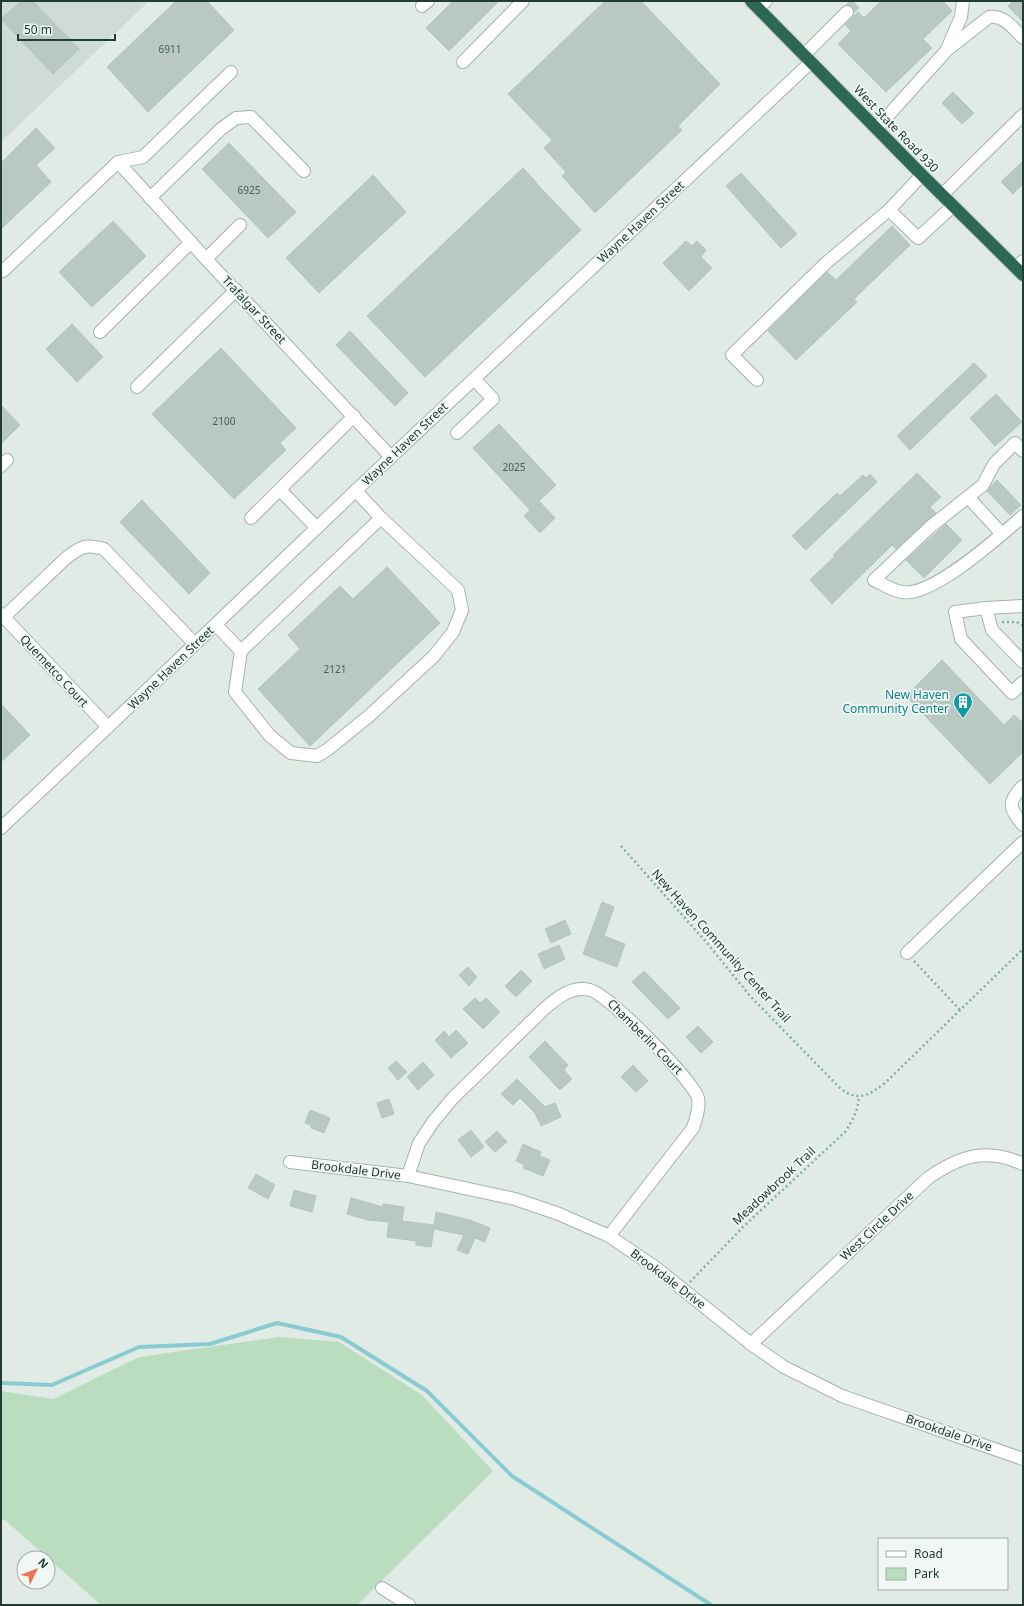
<svg xmlns="http://www.w3.org/2000/svg" width="1024" height="1606" font-family="'Noto Sans',sans-serif">
  <style>
    .built { fill: #cfdbd5 }
    .green { fill: #baddc0 }
    .lines { fill: none; stroke-linecap: round; stroke-linejoin: round }
    .stream { stroke: #89cbd0; stroke-width: 4 }
    .building { fill: #b9c9c1; stroke: #b3c5bc }
    .minor-tunnel { stroke: #bbc8c2; stroke-width: 12; stroke-dasharray: 12 6; stroke-linecap: butt }
    .minor-casing { stroke: #a4b3ad; stroke-width: 14 }
    .highway-casing { stroke: #c1c8c6; stroke-width: 14 }
    .path { stroke: #81af9d; stroke-width: 2.5; stroke-dasharray: 2 3; stroke-linecap: butt }
    .minor { stroke: #fff; stroke-width: 12 }
    .highway { stroke: #2d6857; stroke-width: 12 }
    .labels { text-anchor: middle; stroke-width: 3.5; stroke-linejoin: round; paint-order: stroke }
    .number-label { font-size: 10px; fill: #475f56 }
    .street-label { font-size: 12px; fill: #213c33; stroke: #f1f8f4 }
    .culture-label { font-size: 12px; fill: #0d838f; stroke: #f1f8f4; text-anchor: end }
  </style>
  <rect width="100%" height="100%" fill="#e1ebe6"/>
  <polygon class="built" points="1,1 149,1 1,142"/>
  <polygon class="green" points="279,1337 339,1342 422,1395 493,1471 357,1605 101,1605 5,1520 1,1520 1,1391 53,1399 139,1357"/>
  <g class="lines">
    <polyline class="stream" points="1,1383 52,1385 139,1347 210,1344 277,1323 341,1337 427,1391 512,1476 711,1605"/>
  </g>
  <g class="building">
    <polygon points="21,1 33,1 79,49 53,74 1,19"/>
    <polygon points="176,1 207,1 234,30 148,112 107,67"/>
    <polygon points="453,1 499,1 449,51 426,28"/>
    <polygon points="605,1 641,1 720,84 678,126 682,130 595,213 562,176 566,172 544,148 552,140 508,94"/>
    <polygon points="881,1 943,1 952,11 923,39 932,48 886,92 838,44 851,31 845,25 858,12 864,18"/>
    <polygon points="1013,1 1023,1 1023,22 1008,6"/>
    <polygon points="953,92 974,113 962,124 942,103"/>
    <polygon points="36,128 55,148 36,165 51,182 1,229 1,163"/>
    <polygon points="229,143 296,212 268,238 202,169"/>
    <polygon points="1023,161 1023,184 1013,194 1001,182"/>
    <polygon points="523,168 536,182 536,183 581,230 425,377 367,316"/>
    <polygon points="741,173 797,234 781,248 726,186"/>
    <polygon points="373,175 406,212 319,293 286,258"/>
    <polygon points="113,221 146,256 92,307 59,272"/>
    <polygon points="892,226 910,245 854,299 857,302 796,360 768,331 827,272 836,280"/>
    <polygon points="686,241 692,246 697,241 706,250 701,257 712,268 689,291 663,263"/>
    <polygon points="72,324 103,357 77,382 46,349"/>
    <polygon points="350,331 408,393 395,406 336,345"/>
    <polygon points="221,348 296,428 280,443 286,450 234,499 152,414"/>
    <polygon points="974,363 987,376 910,450 897,436"/>
    <polygon points="996,394 1022,422 995,446 970,418"/>
    <polygon points="1,405 20,425 1,444"/>
    <polygon points="499,424 556,485 539,501 555,518 540,533 524,516 530,510 473,448"/>
    <polygon points="917,473 941,497 930,507 936,513 896,549 892,545 832,604 810,580 835,556 833,555"/>
    <polygon points="870,474 877,482 806,550 792,536 837,493 840,496 863,475 866,478"/>
    <polygon points="997,480 1021,505 1010,515 987,491"/>
    <polygon points="142,500 210,573 189,594 120,522"/>
    <polygon points="946,524 962,540 924,578 906,560"/>
    <polygon points="387,567 440,623 310,746 258,689 300,649 288,635 340,586 353,599"/>
    <polygon points="942,660 1004,725 1014,715 1023,723 1023,752 990,784 906,696"/>
    <polygon points="1,704 30,735 1,762"/>
    <polygon points="602,902 614,907 604,936 625,944 617,967 583,954"/>
    <polygon points="565,920 571,934 551,943 545,929"/>
    <polygon points="559,945 565,959 544,969 538,954"/>
    <polygon points="468,967 477,977 469,986 459,975"/>
    <polygon points="521,970 532,981 516,997 505,986"/>
    <polygon points="644,971 680,1008 668,1019 632,982"/>
    <polygon points="475,998 480,1003 486,998 500,1012 483,1029 463,1009"/>
    <polygon points="698,1026 713,1042 701,1053 686,1037"/>
    <polygon points="456,1030 468,1043 451,1058 435,1040 444,1031 449,1037"/>
    <polygon points="545,1041 568,1065 564,1070 572,1079 560,1090 529,1057"/>
    <polygon points="396,1061 407,1072 398,1080 388,1068"/>
    <polygon points="423,1062 434,1075 418,1090 407,1077"/>
    <polygon points="633,1065 648,1081 636,1092 621,1077"/>
    <polygon points="517,1079 545,1107 555,1103 561,1117 541,1126 535,1113 520,1098 513,1105 501,1094"/>
    <polygon points="389,1099 394,1114 382,1118 377,1103"/>
    <polygon points="310,1110 330,1118 324,1133 311,1128 311,1125 305,1123"/>
    <polygon points="471,1130 484,1147 471,1157 458,1140"/>
    <polygon points="497,1131 507,1142 495,1152 485,1142"/>
    <polygon points="523,1144 541,1152 539,1156 550,1160 543,1176 523,1168 525,1165 516,1161"/>
    <polygon points="256,1174 275,1185 268,1199 248,1188"/>
    <polygon points="294,1190 316,1196 312,1212 290,1206"/>
    <polygon points="351,1198 383,1207 383,1204 404,1207 402,1221 434,1225 436,1212 470,1220 490,1228 485,1242 475,1238 468,1254 457,1250 464,1235 434,1229 431,1247 416,1245 416,1241 387,1237 389,1222 368,1220 347,1214"/>
  </g>
  <g class="lines">
    <polyline class="minor-tunnel" points="847,12 858,1"/>
    <g class="minor-casing">
      <g id="minor">
        <polyline points="422,6 428,1"/>
        <polyline points="758,8 766,1"/>
        <polyline points="947,49 961,17 963,1"/>
        <polyline points="804,55 847,12"/>
        <polyline points="463,62 523,1"/>
        <path d="M877 128 947 50 989 17C1004 15 1013 28 1023 38"/>
        <polyline points="118,162 206,259 391,457"/>
        <polyline points="922,175 889,210 918,238 953,206"/>
        <polyline points="942,195 1023,115"/>
        <polyline points="150,198 221,129 236,118 251,117 304,171"/>
        <polyline points="206,259 240,225"/>
        <polyline points="1016,268 1023,261"/>
        <polyline points="3,271 118,162 143,157 231,72"/>
        <polyline points="100,332 191,242"/>
        <polyline points="757,380 732,355 826,263 889,210"/>
        <polyline points="137,387 236,290"/>
        <polyline points="457,433 493,399 474,379"/>
        <path d="M1023 451 1015 443 994 464 983 485 930 527 874 580C883 584 893 591 902 592 932 598 1001 535 1023 516"/>
        <polyline points="1,466 7,460"/>
        <polyline points="280,490 317,528"/>
        <polyline points="356,491 381,518 458,590 462,610 453,632 434,656 369,716 327,750 317,756 291,753 270,736 235,692 241,651 381,518"/>
        <polyline points="968,497 1002,534"/>
        <polyline points="251,518 354,416"/>
        <polyline points="1023,606 986,608 955,612 961,639 1012,693 1023,682"/>
        <polyline points="986,608 992,630 1023,662"/>
        <polyline points="1,614 108,727"/>
        <path d="M4 617 66 558C82 546 85 544 104 549L195 644"/>
        <polyline points="216,625 241,651"/>
        <path d="M1023 786C1007 802 1009 808 1023 825"/>
        <polyline points="1,828 108,727 391,457 811,62"/>
        <polyline points="907,953 1023,842"/>
        <polyline points="290,1162 408,1176 515,1199 559,1214 609,1236 655,1267 751,1344 784,1367 842,1396 1023,1459"/>
        <path d="M408 1176 419 1143 433 1122 452 1099 544 1009C557 998 572 985 590 990 608 994 692 1079 698 1098 700 1107 696 1119 693 1128L609 1236"/>
        <path d="M751 1344 928 1178C960 1156 986 1147 1023 1164"/>
        <polyline points="382,1588 409,1605"/>
      </g>
    </g>
    <g class="highway-casing">
      <polyline id="highway" points="751,1 922,175 1023,275"/>
    </g>
    <g class="path">
      <polyline points="1002,622 1017,622 1023,626"/>
      <path d="M621 846 707 943 750 996 841 1089C858 1102 869 1095 885 1083L1023 949"/>
      <polyline points="914,961 960,1010"/>
      <path d="M690 1282 743 1227 846 1131C853 1118 858 1112 859 1096"/>
    </g>
    <use href="#minor" class="minor"/>
    <use href="#highway" class="highway"/>
  </g>
  <defs>
    <g id="building-pin" transform="scale(1)"><path d="M0 17L-7.5 6A9.5 9.5 0 1 1 7.5 6Z" fill="#0f9aa8" stroke="#f1f8f4"/><path d="M-4-6H4V6H1V3H-1V6H-4ZM-2.5-4.3h1.7v1.8h-1.7ZM.8-4.3h1.7v1.8H.8ZM-2.5-1h1.7V.8h-1.7ZM.8-1h1.7V.8H.8Z" fill="#fff"/></g>
  </defs>
  <g fill-rule="evenodd">
    <use href="#building-pin" x="963" y="702"/>
  </g>
  <g class="labels">
    <g class="number-label">
      <text x="170" y="53">6911</text>
      <text x="249" y="194">6925</text>
      <text x="224" y="425">2100</text>
      <text x="514" y="471">2025</text>
      <text x="335" y="673">2121</text>
    </g>
    <g class="street-label">
      <text transform="translate(896 129) rotate(46)" y="4">West State Road 930</text>
      <text transform="translate(641 222) rotate(-43)" y="4">Wayne Haven Street</text>
      <text transform="translate(254 310) rotate(47)" y="4">Trafalgar Street</text>
      <text transform="translate(405 444) rotate(-44)" y="4">Wayne Haven Street</text>
      <text transform="translate(171 668) rotate(-44)" y="4">Wayne Haven Street</text>
      <text transform="translate(54 671) rotate(47)" y="4">Quemetco Court</text>
      <text transform="translate(721 946) rotate(48)" y="4">New Haven Community Center Trail</text>
      <text transform="translate(645 1037) rotate(45)" y="4">Chamberlin Court</text>
      <text transform="translate(356 1170) rotate(7)" y="4">Brookdale Drive</text>
      <text transform="translate(774 1186) rotate(-43)" y="4">Meadowbrook Trail</text>
      <text transform="translate(877 1226) rotate(-43)" y="4">West Circle Drive</text>
      <text transform="translate(668 1279) rotate(37)" y="4">Brookdale Drive</text>
      <text transform="translate(949 1433) rotate(19)" y="4">Brookdale Drive</text>
    </g>
    <g class="culture-label">
      <text x="949" y="699">New Haven<tspan x="949" dy="14">Community Center</tspan></text>
    </g>
  </g>
  <rect width="1024" height="1606" fill="none" stroke="#213c33" stroke-width="4"/>
  <rect x="878" y="1538" width="130" height="52" fill="#f1f8f4" stroke="#9eada7"/>
  <rect x="886" y="1551" width="20" height="6" fill="#ffffff" stroke="#9eada7"/>
  <text x="914" y="1558" font-size="12" fill="#213c33">Road</text>
  <rect x="886" y="1568" width="20" height="12" fill="#baddc0" stroke="#9eada7"/>
  <text x="914" y="1578" font-size="12" fill="#213c33">Park</text>
  <g transform="translate(36 1570) rotate(47)"><circle r="19" fill="#f1f8f4" stroke="#9eada7"/>
  <path d="M0-3L7 15L0 10L-7 15Z" fill="#f17259"/>
  <text y="-6" font-size="11" font-weight="bold" text-anchor="middle" fill="#213c33">N</text>
  </g>
  <path d="M18 34v6h97v-6" fill="none" stroke="#213c33" stroke-width="2"/>
  <text x="24" y="34" font-size="12" fill="#213c33" stroke="#f1f8f4" stroke-width="3" paint-order="stroke">50 m</text>
</svg>
